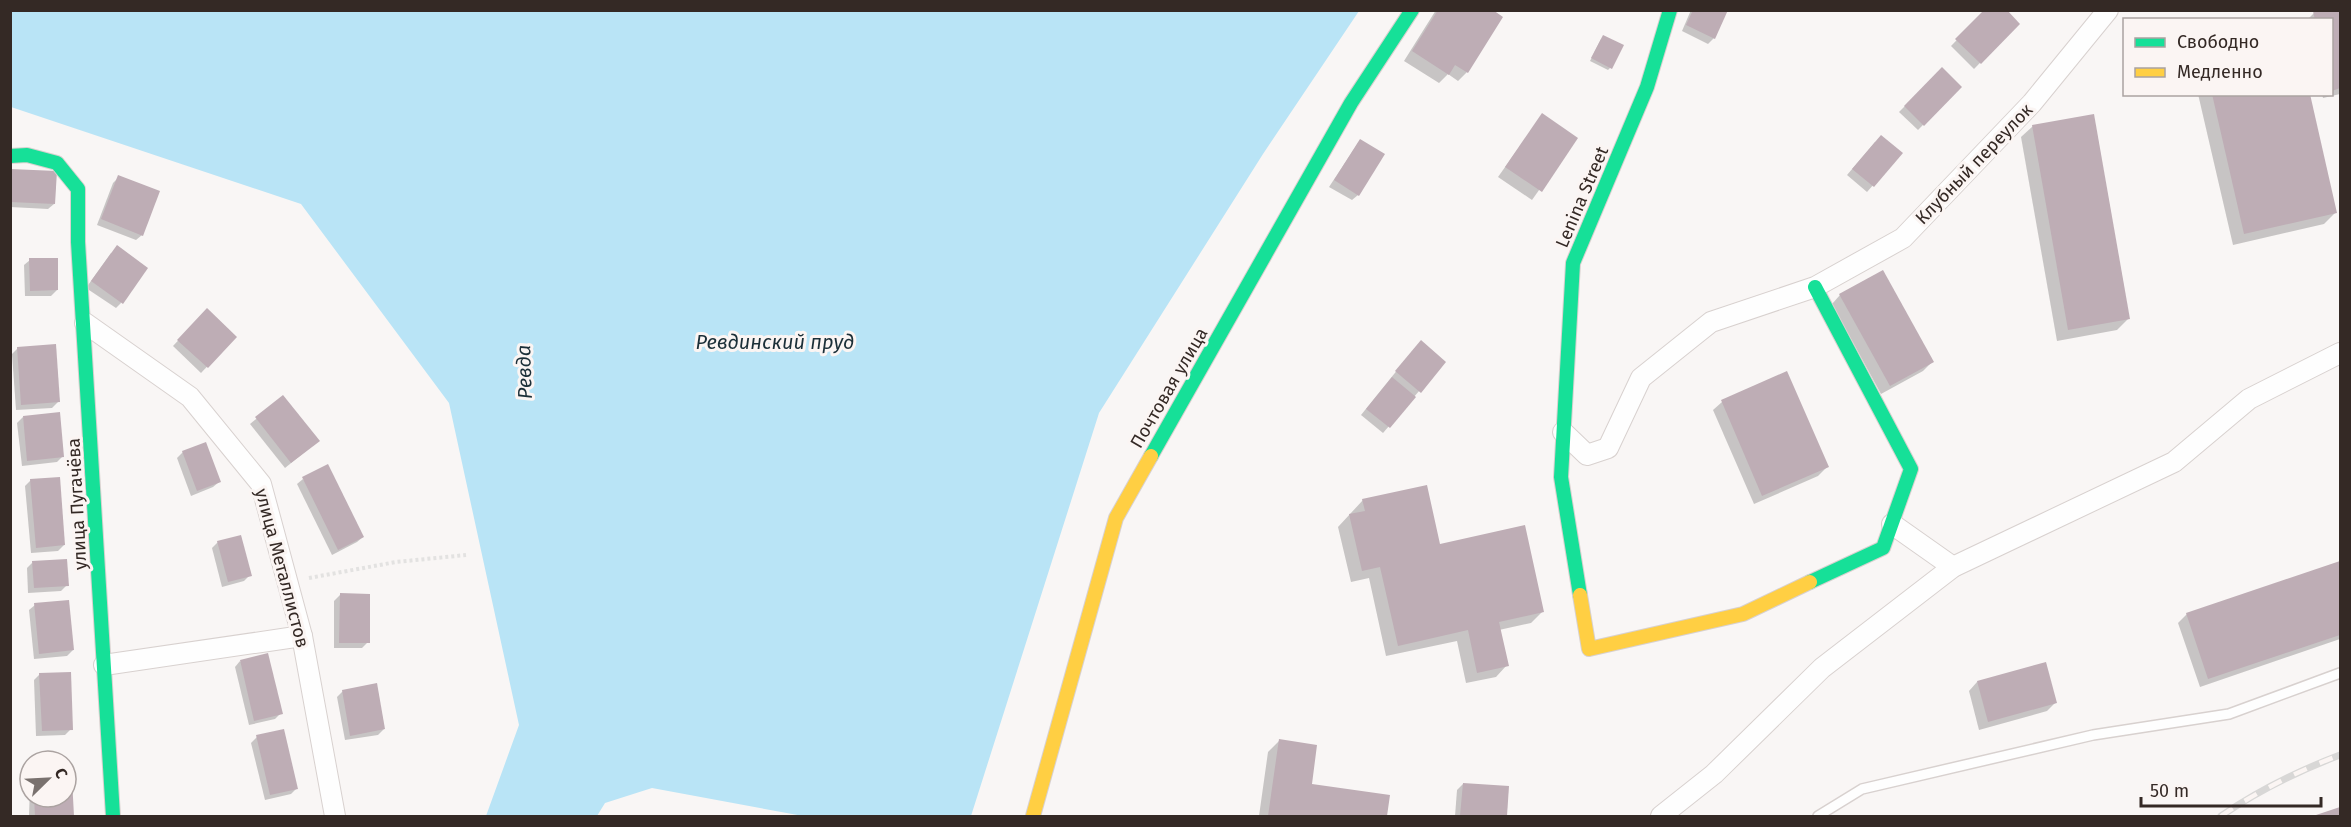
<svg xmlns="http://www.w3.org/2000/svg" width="2351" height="827" font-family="'Fira Sans',sans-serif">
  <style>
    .water { fill: #b9e4f6 }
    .shadow { fill: #0003 }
    .building { fill: #beadb5 }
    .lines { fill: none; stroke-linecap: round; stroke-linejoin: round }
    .lane-casing { stroke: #d8d1cf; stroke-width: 12 }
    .street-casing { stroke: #d8d1cf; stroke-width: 22 }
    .fast-casing { stroke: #d8d1cf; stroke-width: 16 }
    .slow-casing { stroke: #d8d1cf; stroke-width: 16 }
    .path { stroke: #e3e2e1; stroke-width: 4; stroke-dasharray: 3 3; stroke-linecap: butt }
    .lane { stroke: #fefefe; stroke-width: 9 }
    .street { stroke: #fefefe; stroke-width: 20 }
    .fast { stroke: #16e098; stroke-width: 14 }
    .slow { stroke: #ffcf43; stroke-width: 14 }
    .rail-casing { stroke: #d8d7d6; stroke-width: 7 }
    .rail { stroke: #fbf5f3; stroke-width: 4.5; stroke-dasharray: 14; stroke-linecap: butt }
    .labels { text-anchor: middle; stroke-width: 6; stroke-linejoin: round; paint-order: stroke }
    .street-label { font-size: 18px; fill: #342925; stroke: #fbf5f3 }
    .water-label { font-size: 20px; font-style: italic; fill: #1b2f38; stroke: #fbf5f3 }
  </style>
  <rect width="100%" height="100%" fill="#f9f6f5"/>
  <polygon class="water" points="11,10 1359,10 1359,11 1263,154 1099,413 971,816 803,816 652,788 605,803 597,816 486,816 519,725 449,403 301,204 11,107"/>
  <g class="shadow">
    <polygon points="1436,10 1490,10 1467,72 1458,81 1448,74 1439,83 1404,61"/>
    <polygon points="1691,10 1727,10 1714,38 1708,44 1682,31"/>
    <polygon points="1986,10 2018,24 1974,69 1951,46"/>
    <polygon points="2324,10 2340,10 2340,94 2323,98 2322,94 2332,94 2332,20 2307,20 2314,13"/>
    <polygon points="1601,39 1610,68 1608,70 1590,61"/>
    <polygon points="1942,69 1960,87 1918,130 1899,112"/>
    <polygon points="2198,94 2309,94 2336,212 2324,224 2233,245"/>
    <polygon points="1542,115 1576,138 1532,200 1498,177"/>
    <polygon points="2033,126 2128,319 2117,330 2057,341 2021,137"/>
    <polygon points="1360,140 1358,195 1352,200 1329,187"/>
    <polygon points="1875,142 1901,153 1867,192 1847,175"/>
    <polygon points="10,170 54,204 48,209 10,207"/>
    <polygon points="119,177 142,235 136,240 97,225 113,183"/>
    <polygon points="111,253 121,303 116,308 86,288"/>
    <polygon points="30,260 57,290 51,296 25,296 24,265"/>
    <polygon points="1840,295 1932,362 1923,371 1881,394 1832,304"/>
    <polygon points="207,310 235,337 201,373 173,346"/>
    <polygon points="18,348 58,402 52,408 16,410 12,354"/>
    <polygon points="1415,348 1444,362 1383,433 1361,415"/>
    <polygon points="1786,373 1827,467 1818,476 1754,504 1713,410 1722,402"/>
    <polygon points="283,397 312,446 285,468 250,424"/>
    <polygon points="23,417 63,456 57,462 22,466 17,423"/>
    <polygon points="183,452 219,482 213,487 191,496 177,458"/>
    <polygon points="303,479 363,537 357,542 332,555 297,484"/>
    <polygon points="31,480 64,545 58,551 31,553 25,486"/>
    <polygon points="1363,500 1542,612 1531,623 1499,630 1507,665 1496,677 1466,683 1457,641 1386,656 1369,578 1351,582 1338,527"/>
    <polygon points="218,542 250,575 244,581 222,587 212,548"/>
    <polygon points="32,563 67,585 61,591 28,593 27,568"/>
    <polygon points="2340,563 2340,639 2200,687 2178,623 2187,614"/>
    <polygon points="340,595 368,642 362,648 334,648 334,601"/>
    <polygon points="35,605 73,650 67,656 34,659 29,610"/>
    <polygon points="240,661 281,713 275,719 249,725 235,667"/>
    <polygon points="40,674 71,729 65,735 36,736 34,680"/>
    <polygon points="1977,682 2056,702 2047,711 1979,730 1969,691"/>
    <polygon points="343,691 384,729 378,735 345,740 337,697"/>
    <polygon points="257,737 297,788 291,794 265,800 251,743"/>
    <polygon points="1279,741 1310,786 1388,797 1385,816 1259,816 1268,752"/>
    <polygon points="66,781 71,781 72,816 29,816 30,786 30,797 66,797"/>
    <polygon points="1463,784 1507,788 1505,816 1455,816 1457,790"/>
  </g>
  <g class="building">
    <polygon points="1438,10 1493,10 1503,17 1468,73 1455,65 1449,75 1412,51"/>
    <polygon points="1693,10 1728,10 1715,39 1686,25"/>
    <polygon points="1984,10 2007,10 2020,24 1981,64 1955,39"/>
    <polygon points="2340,10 2340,88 2332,91 2332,20 2315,20 2313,11"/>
    <polygon points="1603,35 1624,45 1612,69 1591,58"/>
    <polygon points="1942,67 1962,87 1924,126 1904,106"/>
    <polygon points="2212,94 2310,94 2337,213 2244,234"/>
    <polygon points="1542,113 1578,138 1542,192 1505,167"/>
    <polygon points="2094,114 2130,319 2068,330 2032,125"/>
    <polygon points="1881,135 1903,153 1874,187 1852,169"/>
    <polygon points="1360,139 1385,154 1359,196 1334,180"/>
    <polygon points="10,169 57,171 55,204 10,202"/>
    <polygon points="118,175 160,191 143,236 101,219"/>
    <polygon points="117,245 148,268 123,304 91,281"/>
    <polygon points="29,258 58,258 58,290 30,291"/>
    <polygon points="1883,270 1934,362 1890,386 1839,294"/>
    <polygon points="207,308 237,337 208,368 177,340"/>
    <polygon points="1421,340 1446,362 1421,393 1395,371"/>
    <polygon points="56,344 60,402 21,405 17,347"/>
    <polygon points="1787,371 1829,467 1762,496 1721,400"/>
    <polygon points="1392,377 1416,397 1390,428 1366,409"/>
    <polygon points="283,395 320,441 291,463 255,417"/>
    <polygon points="60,412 64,457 27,461 23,416"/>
    <polygon points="206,442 221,482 197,491 182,451"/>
    <polygon points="328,464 364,537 338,550 302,477"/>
    <polygon points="60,477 65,545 36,548 30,479"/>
    <polygon points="1427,485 1440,544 1525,525 1544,612 1499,622 1509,666 1477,673 1468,630 1398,646 1380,567 1362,571 1349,514 1365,511 1362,499"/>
    <polygon points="241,535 252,576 228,582 217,541"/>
    <polygon points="67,559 69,586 34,588 32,561"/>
    <polygon points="2340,561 2340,635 2208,679 2186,613"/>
    <polygon points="340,593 370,594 370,643 339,643"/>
    <polygon points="69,600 74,650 39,654 34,603"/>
    <polygon points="268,653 283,714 254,721 240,660"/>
    <polygon points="2046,662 2057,703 1988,722 1977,681"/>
    <polygon points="71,672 73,730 42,731 39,673"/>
    <polygon points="377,683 385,729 350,736 342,690"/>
    <polygon points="284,729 298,789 270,795 256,735"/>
    <polygon points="1279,739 1317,745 1312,784 1390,795 1387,816 1268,816"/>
    <polygon points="72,779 74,816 35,816 34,797 66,797 66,780"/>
    <polygon points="1463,783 1509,786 1507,816 1460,816"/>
    <polygon points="2340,807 2340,816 2313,816"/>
  </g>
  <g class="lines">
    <g class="lane-casing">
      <polyline id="lane" points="1818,816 1862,789 2093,735 2229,714 2340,673"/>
    </g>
    <g class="street-casing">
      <g id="street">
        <polyline points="85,323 190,397 261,484 302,636 335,816"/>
        <polyline points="1563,432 1587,455 1608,448 1641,378 1711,322 1815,287 1903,238 2032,103 2108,10"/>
        <polyline points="1892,524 1953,567"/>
        <polyline points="104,665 302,636"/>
        <polyline points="1661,816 1714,774 1822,668 1953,567 2174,462 2249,399 2340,353"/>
      </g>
    </g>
    <g class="fast-casing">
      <g id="fast">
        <polyline points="10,156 27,155 57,163 78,189 78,242 113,816"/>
        <polyline points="1151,456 1351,103 1412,10"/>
        <polyline points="1810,582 1883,548 1911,469 1815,287"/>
        <polyline points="1580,595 1561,477 1573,263 1647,87 1670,10"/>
      </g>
    </g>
    <g class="slow-casing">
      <g id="slow">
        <polyline points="1580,595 1589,649 1743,614 1810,582"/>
        <polyline points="1033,816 1116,518 1151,456"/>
      </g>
    </g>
    <polyline class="path" points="309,578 396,562 466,555"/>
    <use href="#lane" class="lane"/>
    <use href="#street" class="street"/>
    <use href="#fast" class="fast"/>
    <use href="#slow" class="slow"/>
    <g class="rail-casing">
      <path id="rail" d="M2221 816C2258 791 2298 771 2340 755"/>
    </g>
    <use href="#rail" class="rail"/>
  </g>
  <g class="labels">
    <g class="street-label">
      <text transform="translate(1974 164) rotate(-46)" y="6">Клубный переулок</text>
      <text transform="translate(1582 197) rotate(-67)" y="6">Lenina Street</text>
      <text transform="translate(1169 388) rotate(-60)" y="6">Почтовая улица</text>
      <text transform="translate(77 504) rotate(-93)" y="6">улица Пугачёва</text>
      <text transform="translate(282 568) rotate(75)" y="6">улица Металлистов</text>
    </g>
    <g class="water-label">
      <text x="775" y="349">Ревдинский пруд</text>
      <text transform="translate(524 372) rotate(-92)" y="7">Ревда</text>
    </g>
  </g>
  <rect width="2351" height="827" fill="none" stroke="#342925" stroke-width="24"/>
  <rect x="2123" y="18" width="210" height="78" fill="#fbf5f3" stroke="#aba3a1" stroke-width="1.5"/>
  <rect x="2135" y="38" width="30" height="9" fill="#16e098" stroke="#aba3a1" stroke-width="1.5"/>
  <text x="2177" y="48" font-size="18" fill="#342925">Свободно</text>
  <rect x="2135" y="68" width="30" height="9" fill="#ffcf43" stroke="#aba3a1" stroke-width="1.5"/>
  <text x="2177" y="78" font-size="18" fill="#342925">Медленно</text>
  <g transform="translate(48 779) rotate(66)"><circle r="28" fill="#fbf5f3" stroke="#aba3a1" stroke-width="1.5"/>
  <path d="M0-4.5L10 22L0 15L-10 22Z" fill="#79716e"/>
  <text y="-9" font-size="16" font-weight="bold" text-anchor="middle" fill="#342925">С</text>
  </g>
  <path d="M2141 797v9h180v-9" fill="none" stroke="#342925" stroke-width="3"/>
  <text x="2150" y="797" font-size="18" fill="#342925" stroke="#fbf5f3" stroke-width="4.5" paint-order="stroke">50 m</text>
</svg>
